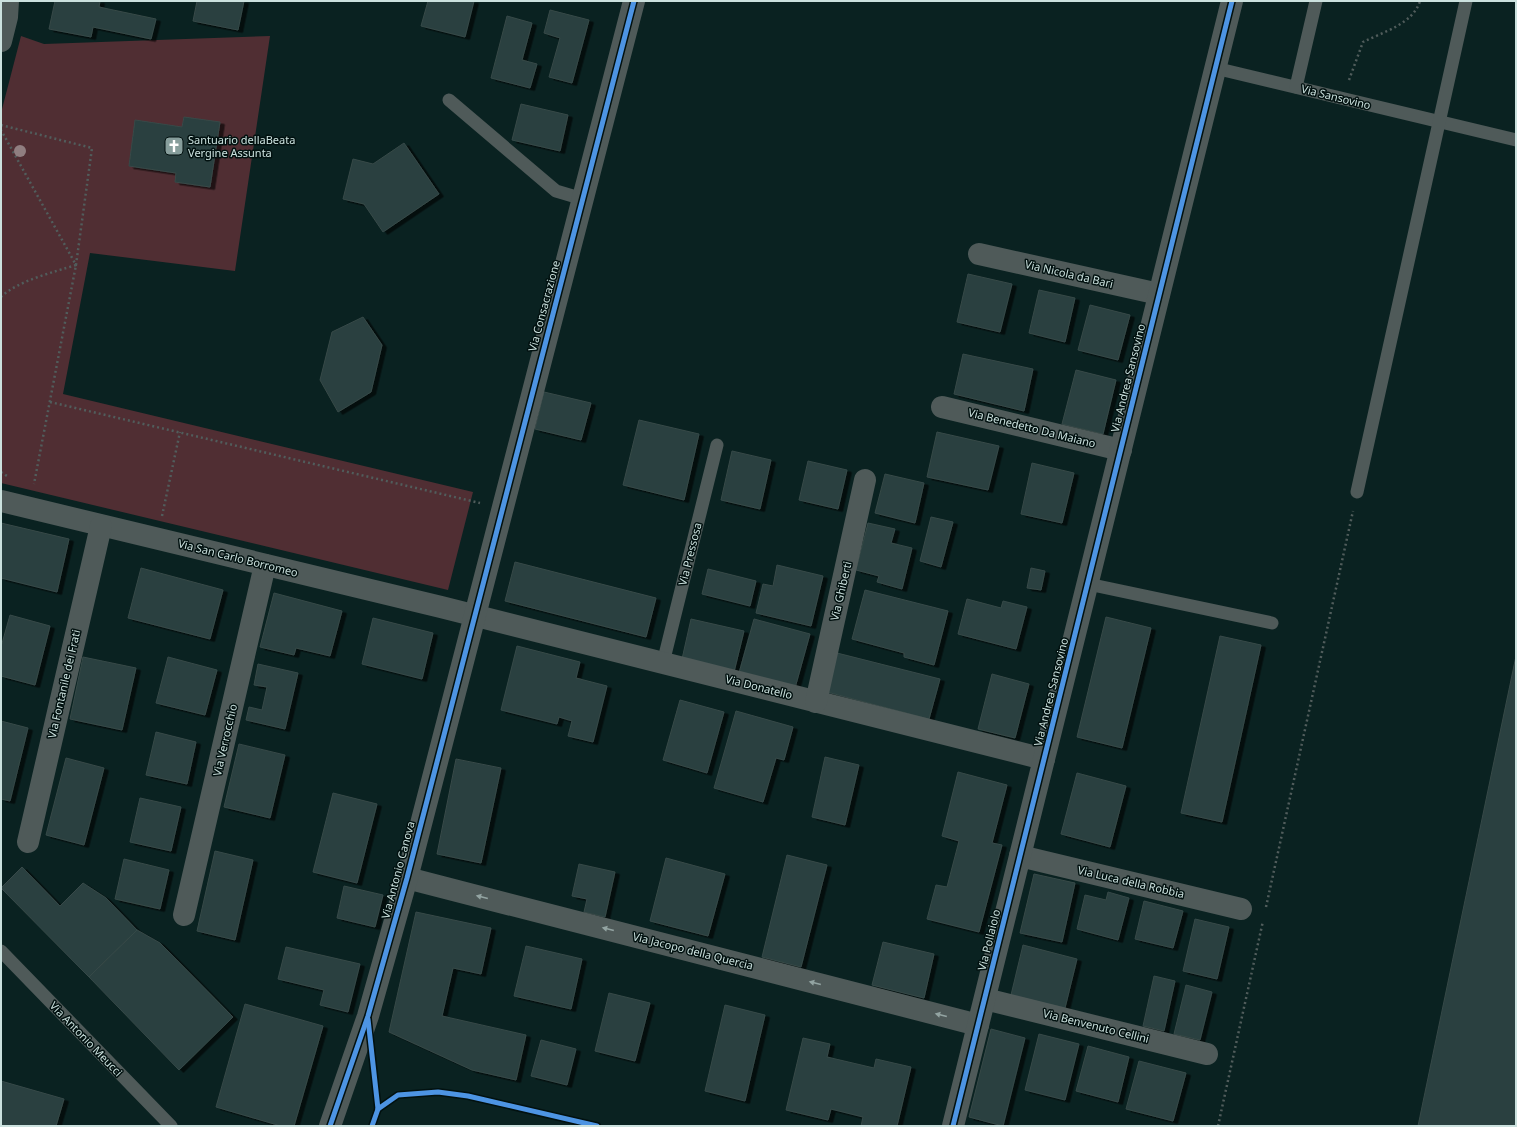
<svg xmlns="http://www.w3.org/2000/svg" width="1517" height="1127" font-family="'Noto Sans',sans-serif">
  <style>
    .green { fill: #502e33 }
    .building { fill: #2a403f; stroke: #374948; filter: url(#shadow) }
    .lines { fill: none; stroke-linecap: round; stroke-linejoin: round }
    .path { stroke: #515d5c; stroke-width: 2.5; stroke-dasharray: 2 3; stroke-linecap: butt }
    .lane { stroke: #4f5a59; stroke-width: 13 }
    .street { stroke: #4f5a59; stroke-width: 22 }
    .cycleway-casing { stroke: #021110; stroke-width: 8 }
    .cycleway { stroke: #4d94e3; stroke-width: 5 }
    .tree { fill: #907e80 }
    .oneway { fill: #93a4a2 }
    .labels { text-anchor: middle; stroke-width: 3; stroke-linejoin: round; paint-order: stroke }
    .street-label { font-size: 11px; fill: #cbe1de; stroke: #021110 }
    .poi-label { font-size: 11px; fill: #cbe1de; stroke: #021110; text-anchor: start }
  </style>
  <defs>
    <filter id="shadow"><feDropShadow dx="4.5" dy="2.5" stdDeviation="0" flood-color="#0009"/></filter>
  </defs>
  <rect width="100%" height="100%" fill="#0a2221"/>
  <polygon class="green" points="21,36 44,44 270,36 235,271 90,253 63,394 473,492 448,590 1,483 1,113"/>
  <g class="building">
    <polygon points="55,1 100,1 99,7 156,19 151,39 93,27 91,37 49,29"/>
    <polygon points="197,1 244,1 238,30 193,21"/>
    <polygon points="428,1 474,1 465,37 421,26"/>
    <polygon points="550,10 589,20 572,83 549,77 560,38 544,33"/>
    <polygon points="507,16 532,23 522,60 537,64 530,88 491,78"/>
    <polygon points="521,104 568,115 560,151 512,140"/>
    <polygon points="184,117 220,122 210,187 175,182 176,173 129,166 135,120 182,127"/>
    <polygon points="404,143 439,194 383,232 364,204 343,199 353,159 373,164"/>
    <polygon points="968,274 1012,284 1000,332 957,322"/>
    <polygon points="1039,290 1075,298 1065,342 1029,333"/>
    <polygon points="1090,305 1130,315 1118,360 1078,350"/>
    <polygon points="363,317 382,345 371,392 338,412 320,380 332,332"/>
    <polygon points="963,354 1033,369 1024,411 954,394"/>
    <polygon points="1076,370 1116,380 1103,434 1062,424"/>
    <polygon points="544,392 591,403 581,440 535,429"/>
    <polygon points="639,420 699,434 684,500 623,485"/>
    <polygon points="937,432 999,446 988,490 927,477"/>
    <polygon points="732,451 771,460 760,509 721,500"/>
    <polygon points="808,461 847,470 838,509 799,500"/>
    <polygon points="1032,463 1074,473 1062,523 1021,514"/>
    <polygon points="885,474 924,483 915,523 875,513"/>
    <polygon points="931,517 953,522 941,567 920,561"/>
    <polygon points="1,523 69,539 57,592 1,578"/>
    <polygon points="868,523 895,529 891,543 912,548 902,589 877,582 879,576 856,570"/>
    <polygon points="515,562 656,598 646,637 505,601"/>
    <polygon points="777,565 823,576 811,626 756,613 763,584 773,586"/>
    <polygon points="141,568 223,590 210,639 128,618"/>
    <polygon points="1031,568 1045,571 1041,590 1027,588"/>
    <polygon points="708,569 756,581 750,606 702,594"/>
    <polygon points="865,590 948,611 934,665 904,657 904,653 852,639"/>
    <polygon points="274,593 342,611 330,656 296,648 294,655 260,647"/>
    <polygon points="967,599 1001,608 1003,601 1027,607 1016,649 958,634"/>
    <polygon points="10,615 50,626 35,685 1,676 1,647"/>
    <polygon points="1106,617 1151,628 1122,748 1077,737"/>
    <polygon points="373,618 433,633 422,679 362,664"/>
    <polygon points="691,619 744,631 734,672 682,659"/>
    <polygon points="754,619 810,634 795,688 739,673"/>
    <polygon points="1220,636 1261,645 1222,822 1181,813"/>
    <polygon points="517,646 580,662 576,678 607,686 593,742 568,736 572,721 559,717 557,724 501,710"/>
    <polygon points="837,653 940,679 929,719 827,692"/>
    <polygon points="1516,656 1516,1126 1418,1126"/>
    <polygon points="83,657 136,668 122,730 70,719"/>
    <polygon points="168,657 217,670 205,715 156,703"/>
    <polygon points="258,664 298,673 285,729 246,720 249,707 262,710 267,687 254,685"/>
    <polygon points="992,674 1029,684 1015,738 978,729"/>
    <polygon points="680,700 724,712 707,773 663,760"/>
    <polygon points="736,711 793,727 784,760 776,758 763,802 714,788"/>
    <polygon points="1,721 28,728 10,801 1,799"/>
    <polygon points="156,732 196,742 187,784 146,775"/>
    <polygon points="239,744 285,755 270,818 224,807"/>
    <polygon points="825,757 859,765 845,825 812,817"/>
    <polygon points="66,758 104,768 84,845 46,835"/>
    <polygon points="456,759 501,768 481,863 437,854"/>
    <polygon points="958,772 1007,785 992,843 1002,845 979,932 927,919 936,885 947,887 959,841 942,836"/>
    <polygon points="1077,773 1126,786 1110,847 1061,834"/>
    <polygon points="333,793 377,804 357,883 313,872"/>
    <polygon points="140,798 181,807 171,851 130,842"/>
    <polygon points="215,851 253,860 235,940 197,931"/>
    <polygon points="787,855 827,865 801,967 762,957"/>
    <polygon points="666,858 725,874 708,936 650,921"/>
    <polygon points="124,859 169,870 160,909 115,899"/>
    <polygon points="579,864 615,872 605,917 584,912 587,899 572,896"/>
    <polygon points="22,867 60,906 83,883 106,898 137,930 89,977 1,888"/>
    <polygon points="1034,874 1075,883 1062,942 1020,933"/>
    <polygon points="344,886 383,895 375,927 337,918"/>
    <polygon points="1108,892 1129,898 1118,940 1077,929 1085,895 1106,900"/>
    <polygon points="1144,901 1183,911 1173,948 1135,939"/>
    <polygon points="416,912 491,928 481,974 453,968 442,1016 526,1035 516,1080 472,1070 389,1032"/>
    <polygon points="1195,919 1229,927 1217,979 1183,971"/>
    <polygon points="137,930 160,943 233,1017 179,1070 89,977"/>
    <polygon points="883,942 934,954 924,998 872,985"/>
    <polygon points="1023,945 1077,959 1065,1008 1011,995"/>
    <polygon points="526,946 582,959 571,1009 514,996"/>
    <polygon points="286,947 360,964 348,1012 320,1005 324,990 278,979"/>
    <polygon points="1154,976 1175,981 1164,1031 1143,1026"/>
    <polygon points="1186,985 1212,992 1200,1040 1174,1034"/>
    <polygon points="609,993 650,1003 635,1061 595,1051"/>
    <polygon points="245,1004 323,1026 294,1126 281,1126 216,1107"/>
    <polygon points="725,1005 765,1015 745,1101 705,1091"/>
    <polygon points="991,1029 1025,1038 1003,1126 969,1117"/>
    <polygon points="1039,1034 1079,1044 1065,1100 1025,1090"/>
    <polygon points="803,1038 830,1044 827,1057 874,1068 876,1059 911,1067 897,1126 861,1126 863,1117 831,1109 828,1120 786,1110"/>
    <polygon points="541,1040 576,1049 567,1085 531,1076"/>
    <polygon points="1088,1046 1129,1057 1118,1102 1076,1091"/>
    <polygon points="1139,1061 1186,1073 1173,1121 1126,1109"/>
    <polygon points="1,1081 64,1099 56,1126 1,1126"/>
  </g>
  <g class="lines">
    <g class="path">
      <path d="M1349 80 1363 42C1383 32 1413 24 1420 1"/>
      <polyline points="1,125 92,148 76,265 1,130"/>
      <path d="M1 297C17 281 54 272 76 265L34 484"/>
      <polyline points="50,402 480,503"/>
      <polyline points="1,472 7,476"/>
      <polyline points="162,516 180,432"/>
      <polyline points="1266,907 1353,511"/>
      <polyline points="1218,1126 1263,921"/>
    </g>
    <g class="lane">
      <polyline points="1215,68 1516,140"/>
      <polyline points="1296,87 1316,1"/>
      <polyline points="449,100 556,191 583,199"/>
      <polyline points="1357,492 1466,1"/>
      <polyline points="1088,584 1272,623"/>
      <polyline points="663,663 717,445"/>
      <polyline points="1,951 171,1126"/>
    </g>
    <g class="street">
      <polyline points="1,41 7,17 8,1"/>
      <polyline points="979,254 1159,294"/>
      <polyline points="942,407 1121,450"/>
      <polyline points="1,501 441,607 1044,759"/>
      <polyline points="816,702 865,480"/>
      <polyline points="28,842 101,526"/>
      <polyline points="1020,856 1241,909"/>
      <polyline points="407,878 978,1025"/>
      <polyline points="184,915 265,565"/>
      <polyline points="985,999 1207,1054"/>
      <polyline points="330,1126 368,1016 407,878 634,1"/>
      <polyline points="953,1126 1232,1"/>
    </g>
    <g class="cycleway-casing">
      <g id="cycleway">
        <polyline points="368,1019 378,1109 372,1126"/>
        <polyline points="378,1109 398,1095 438,1092 468,1096 597,1126"/>
        <polyline points="330,1126 368,1016 407,878 634,1"/>
        <polyline points="953,1126 1232,1"/>
      </g>
    </g>
    <use href="#cycleway" class="cycleway"/>
  </g>
  <circle class="tree" cx="20" cy="151" r="6"/>
  <defs><path id="oneway-solid" d="M-6-.8H1V-3.2L6.5 0L1 3.2V.8H-6Z"/></defs>
  <g class="oneway">
    <use href="#oneway-solid" transform="translate(482 897) rotate(-166)"/>
    <use href="#oneway-solid" transform="translate(608 929) rotate(-166)"/>
    <use href="#oneway-solid" transform="translate(815 983) rotate(-166)"/>
    <use href="#oneway-solid" transform="translate(941 1015) rotate(-166)"/>
  </g>
  <defs>
    <g id="church-square" transform="scale(1)"><rect x="-9" y="-9" width="18" height="18" rx="4" fill="#879e9c" stroke="#021110"/><path d="M-1.2-6h2.4v3.5h3.3v2.4h-3.3V6h-2.4V-.1h-3.3v-2.4h3.3Z" fill="#fff"/></g>
  </defs>
  <g fill-rule="evenodd">
    <use href="#church-square" x="174" y="146"/>
  </g>
  <g class="labels">
    <g class="street-label">
      <text transform="translate(1336 97) rotate(14)" y="4">Via Sansovino</text>
      <text transform="translate(1069 274) rotate(13)" y="4">Via Nicola da Bari</text>
      <text transform="translate(544 306) rotate(-75)" y="4">Via Consacrazione</text>
      <text transform="translate(1128 378) rotate(-76)" y="4">Via Andrea Sansovino</text>
      <text transform="translate(1032 428) rotate(14)" y="4">Via Benedetto Da Maiano</text>
      <text transform="translate(690 554) rotate(-76)" y="4">Via Pressosa</text>
      <text transform="translate(238 558) rotate(14)" y="4">Via San Carlo Borromeo</text>
      <text transform="translate(841 591) rotate(-77)" y="4">Via Ghiberti</text>
      <text transform="translate(64 684) rotate(-77)" y="4">Via Fontanile dei Frati</text>
      <text transform="translate(759 687) rotate(14)" y="4">Via Donatello</text>
      <text transform="translate(1051 692) rotate(-76)" y="4">Via Andrea Sansovino</text>
      <text transform="translate(225 740) rotate(-77)" y="4">Via Verrocchio</text>
      <text transform="translate(398 870) rotate(-75)" y="4">Via Antonio Canova</text>
      <text transform="translate(1131 882) rotate(13)" y="4">Via Luca della Robbia</text>
      <text transform="translate(989 940) rotate(-76)" y="4">Via Pollaiolo</text>
      <text transform="translate(693 951) rotate(14)" y="4">Via Jacopo della Quercia</text>
      <text transform="translate(1096 1026) rotate(14)" y="4">Via Benvenuto Cellini</text>
      <text transform="translate(86 1039) rotate(46)" y="4">Via Antonio Meucci</text>
    </g>
    <g class="poi-label">
      <text x="188" y="144">Santuario dellaBeata<tspan x="188" dy="13">Vergine Assunta</tspan></text>
    </g>
  </g>
  <rect width="1517" height="1127" fill="none" stroke="#cbe1de" stroke-width="4"/>
</svg>
